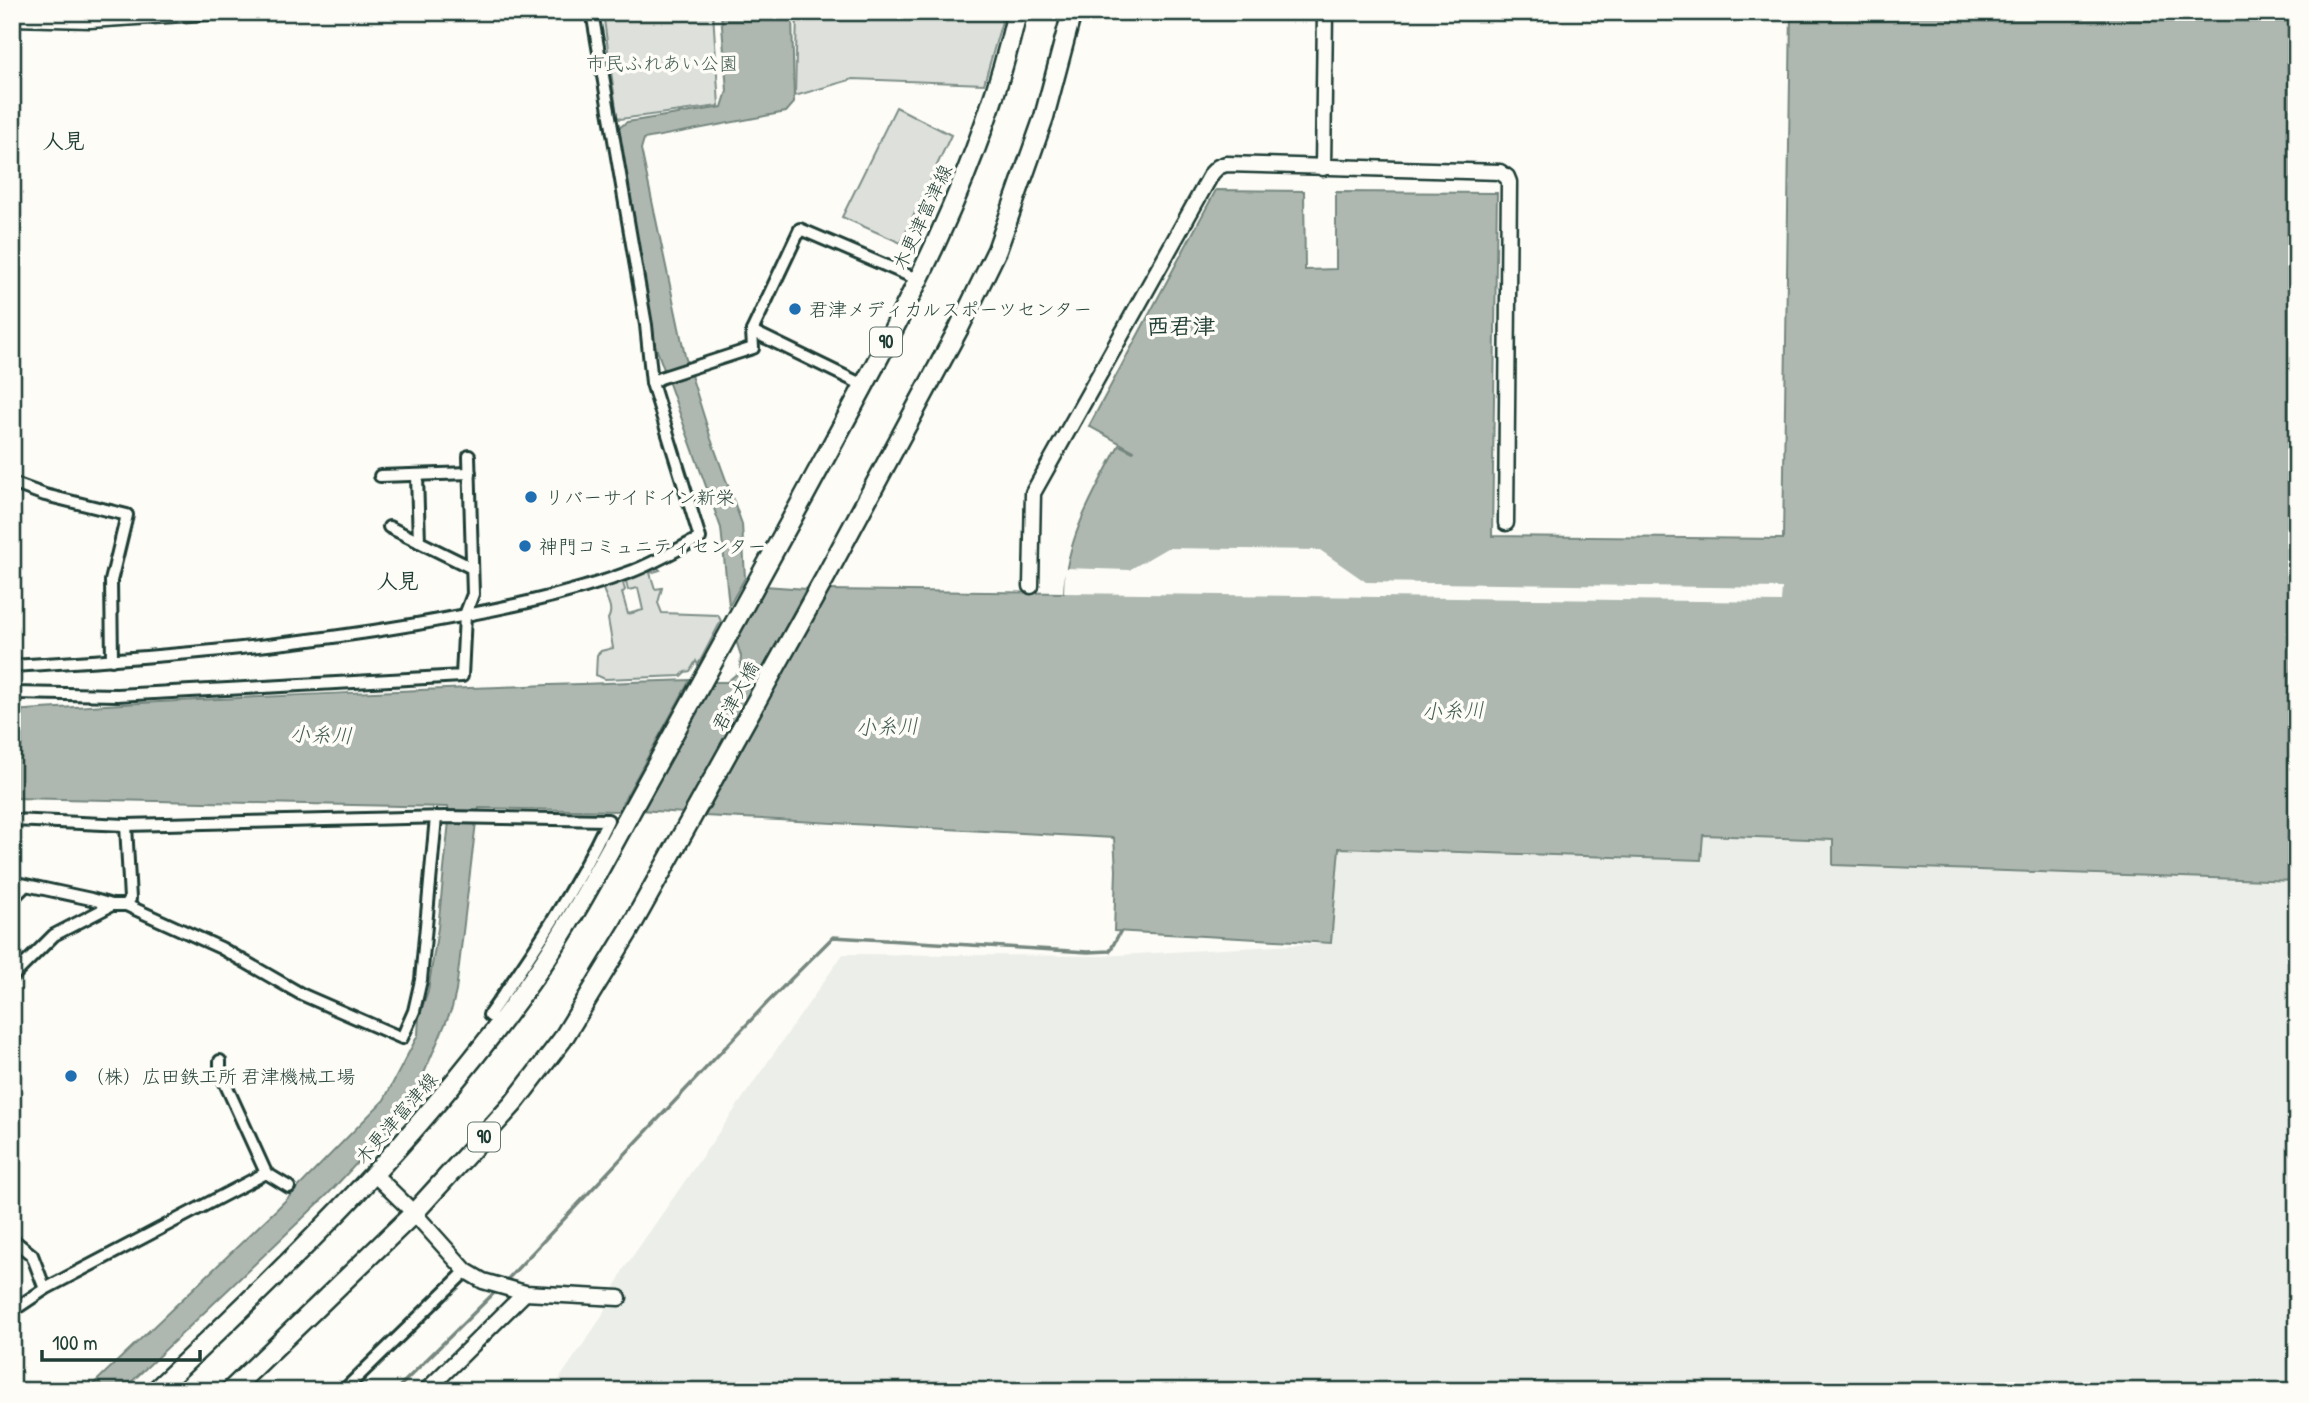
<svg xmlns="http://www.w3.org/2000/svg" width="2309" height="1403" font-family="'Patrick Hand','Klee One',sans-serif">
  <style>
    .built { fill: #eceee9 }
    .green { fill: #dde0db; stroke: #7e8e88; stroke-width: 2 }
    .water { fill: #aeb8b1; stroke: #75877f; stroke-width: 2 }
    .pier { fill: #fdfcf7 }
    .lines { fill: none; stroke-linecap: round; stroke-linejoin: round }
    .stream { stroke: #75877f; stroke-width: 3.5 }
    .minor-casing { stroke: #1f3d34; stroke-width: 16 }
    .tertiary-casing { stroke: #1f3d34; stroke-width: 19 }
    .primary-casing { stroke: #1f3d34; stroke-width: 23 }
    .minor { stroke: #fdfcf7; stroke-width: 10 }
    .tertiary { stroke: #fdfcf7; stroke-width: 14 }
    .primary { stroke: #fdfcf7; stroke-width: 18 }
    .poi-dot { fill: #1f6fb2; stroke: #fdfcf7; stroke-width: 2.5 }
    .labels { text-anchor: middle; stroke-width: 7; stroke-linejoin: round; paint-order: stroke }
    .shield { fill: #fdfcf7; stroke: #62766e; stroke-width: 2 }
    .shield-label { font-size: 18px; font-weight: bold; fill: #1f3d34 }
    .park-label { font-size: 19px; fill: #455e55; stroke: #fdfcf7 }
    .street-label { font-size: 19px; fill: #1f3d34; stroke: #fdfcf7 }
    .poi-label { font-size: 19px; fill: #1f3d34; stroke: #fdfcf7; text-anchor: start }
    .neighbourhood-label { font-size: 21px; font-weight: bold; fill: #1f3d34; stroke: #fdfcf7 }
    .water-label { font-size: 21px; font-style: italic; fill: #435c53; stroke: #fdfcf7 }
    .quarter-label { font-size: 23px; font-weight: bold; fill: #1f3d34; stroke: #fdfcf7 }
  </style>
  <rect width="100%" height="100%" fill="#fdfcf7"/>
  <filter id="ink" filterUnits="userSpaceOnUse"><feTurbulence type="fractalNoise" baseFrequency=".0143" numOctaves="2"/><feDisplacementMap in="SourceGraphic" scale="14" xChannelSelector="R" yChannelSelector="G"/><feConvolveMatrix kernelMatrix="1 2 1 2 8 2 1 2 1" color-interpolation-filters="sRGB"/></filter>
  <g filter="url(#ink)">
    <polygon class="built" points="1702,835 1833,840 1833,865 2188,877 2297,844 2297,1391 551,1391 601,1318 623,1270 843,954 1101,956 1330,943 1338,848 1700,860"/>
    <g class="green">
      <polygon points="603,12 713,12 719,106 620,119 617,116"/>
      <polygon points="797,12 995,12 1002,21 984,84 853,79 795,96"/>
      <polygon points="896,107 951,135 901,243 842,217"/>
      <path d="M657 567 660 570 650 573 655 589 662 588 658 603 662 613 718 615 721 621 698 665 696 661 690 671 685 672 681 676 605 679 596 675 597 655 601 651 613 648 608 619C615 607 604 597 602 585L622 580 625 590 622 593 628 614 643 610 638 588 628 590 625 577Z"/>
    </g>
    <g class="water">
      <polygon points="721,12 792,12 794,103 786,112 644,139 641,149 685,356 711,439 742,524 745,578 729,606 721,528 648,325 619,128 627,122 722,107 727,91"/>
      <path d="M1791 12H2297V881L1833 865V840L1703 835 1701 860 1339 848 1331 943 1114 931 1116 870 1114 838 705 816 828 590 1064 593C1066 539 1094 492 1119 445L1133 452 1134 451 1089 426 1216 190 1304 191 1305 270 1336 269V192L1497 193 1492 536 1783 539Z"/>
      <polygon points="764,586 806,589 685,813 640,810 711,682 727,682 740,671 741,656 735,637"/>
      <path d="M690 680 618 811 479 808 477 814H450L448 807 12 798V711C238 696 464 688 690 680Z"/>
      <polygon points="449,821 476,822 456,991 452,1008 410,1106 328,1194 122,1391 86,1391 278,1208 384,1100 418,1035 419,1016 428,991 438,928"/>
    </g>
    <polygon class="pier" points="1167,548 1320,550 1366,582 1782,588 1781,602 1064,593 1065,568 1129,570"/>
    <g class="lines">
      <g class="stream">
        <polyline points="504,1283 767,1003 833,937 1088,952 1110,951 1120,932"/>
        <polyline points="395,1391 498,1289"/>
      </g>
      <g class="minor-casing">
        <g id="minor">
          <polyline points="752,331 863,385"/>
          <polyline points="652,383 660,378 753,348 752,331 800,229 917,279"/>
          <polyline points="417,475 419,542"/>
          <polyline points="380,476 470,473"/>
          <polyline points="12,483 45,495 127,515 111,581 112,660"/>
          <polyline points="389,527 472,568"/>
          <path d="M12 666C148 658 284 647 417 624 490 611 564 597 633 571 656 562 678 549 700 538L652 383 646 325 592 12"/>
          <polyline points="12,693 117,695 462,676 465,615 473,594 469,456"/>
          <path d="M12 820 126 825 445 817 608 820C575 890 533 953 489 1015L501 1023"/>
          <polyline points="126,825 130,899 126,905"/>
          <polyline points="12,882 91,899 112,905 126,905 221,948 301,994 402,1038 414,1011 421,980 436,817"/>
          <polyline points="12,899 25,886"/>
          <polyline points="12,977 54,935 112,905"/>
          <polyline points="220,1061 220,1072 266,1173"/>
          <polyline points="12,1239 32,1255 45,1289"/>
          <polyline points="12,1311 45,1289 266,1173 289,1187"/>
          <polyline points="343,1391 466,1271"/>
        </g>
      </g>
      <g class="tertiary-casing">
        <g id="tertiary">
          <polyline points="12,18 90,20 214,12"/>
          <polyline points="1323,168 1325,12"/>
          <polyline points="1031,586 1033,493 1212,173 1218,167 1226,164 1500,172 1507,177 1509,182 1506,523"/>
          <polyline points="375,1175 414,1213 466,1271 483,1281 525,1293 619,1298"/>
          <polyline points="426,1391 525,1293"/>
        </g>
      </g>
      <g class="primary-casing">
        <g id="primary">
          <path d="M155 1391C293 1261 425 1133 534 977 576 916 610 849 646 784 698 690 749 596 801 502 885 346 978 187 1017 12"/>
          <polyline points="230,1391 414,1213 513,1104 562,1040 628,932 826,576 959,328 997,250 1044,117 1072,12"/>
        </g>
      </g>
      <use href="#minor" class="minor"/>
      <use href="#tertiary" class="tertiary"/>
      <use href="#primary" class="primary"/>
    </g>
  </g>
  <g class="poi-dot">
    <circle cx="795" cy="309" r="7"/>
    <circle cx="531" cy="497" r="7"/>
    <circle cx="525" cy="546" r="7"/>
    <circle cx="71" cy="1076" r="7"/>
  </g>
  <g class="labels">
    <g class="shield">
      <rect x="870" y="327.5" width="32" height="29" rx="5"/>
      <rect x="468" y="1122.5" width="32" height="29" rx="5"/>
    </g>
    <g class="shield-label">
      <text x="886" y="348">90</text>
      <text x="484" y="1143">90</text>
    </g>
    <g class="park-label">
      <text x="662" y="70">市民ふれあい公園</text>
    </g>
    <g class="street-label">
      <text transform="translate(922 217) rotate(-65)" y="7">木更津富津線</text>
      <text transform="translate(735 696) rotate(-61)" y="7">君津大橋</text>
      <text transform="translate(396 1118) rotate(-49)" y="7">木更津富津線</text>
    </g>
    <g class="poi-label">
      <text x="809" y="316">君津メディカルスポーツセンター</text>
      <text x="545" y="504">リバーサイドイン新栄</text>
      <text x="539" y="553">神門コミュニティセンター</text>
      <text x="85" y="1083">（株）広田鉄工所 君津機械工場</text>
    </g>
    <g class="neighbourhood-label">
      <text x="64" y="148">人見</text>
      <text x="398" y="588">人見</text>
    </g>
    <g class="water-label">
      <text transform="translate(1453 711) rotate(-2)" y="7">小糸川</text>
      <text transform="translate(887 727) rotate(-2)" y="7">小糸川</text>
      <text transform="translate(321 735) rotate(2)" y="7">小糸川</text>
    </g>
    <g class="quarter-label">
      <text x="1181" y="334">西君津</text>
    </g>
  </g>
  <rect width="2309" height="1403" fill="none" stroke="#fdfcf7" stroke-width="42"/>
  <rect x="21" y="21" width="2267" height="1361" fill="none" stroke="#1f3d34" stroke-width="2.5" filter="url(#ink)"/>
  <path d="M42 1350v10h158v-10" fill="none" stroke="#1f3d34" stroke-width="3.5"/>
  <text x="52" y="1350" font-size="21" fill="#1f3d34" stroke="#fdfcf7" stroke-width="5" paint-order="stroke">100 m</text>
</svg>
